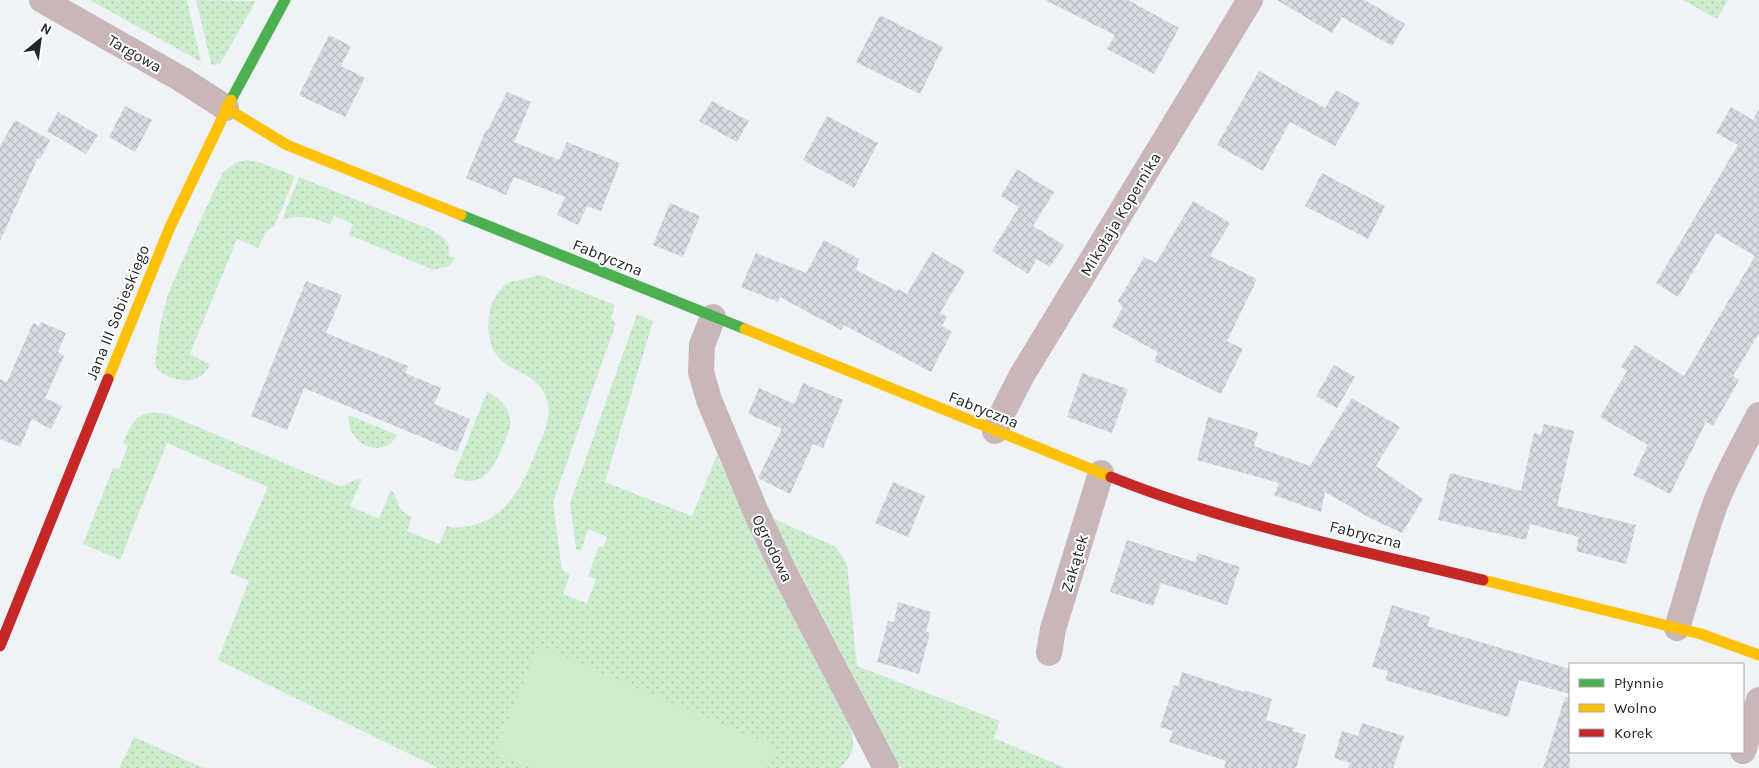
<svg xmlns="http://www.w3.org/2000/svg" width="1759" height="768" font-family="Karla,sans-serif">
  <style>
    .grass { fill: url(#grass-dots) }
    .park { fill: #cdecce }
    .building { fill: url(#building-cross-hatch) }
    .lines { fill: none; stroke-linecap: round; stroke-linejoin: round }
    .street { stroke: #c8b6b9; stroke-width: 26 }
    .fast { stroke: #4caf50; stroke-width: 11 }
    .slow { stroke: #ffc107; stroke-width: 11 }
    .jam { stroke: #c62828; stroke-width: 11 }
    .labels { text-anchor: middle; stroke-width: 4; stroke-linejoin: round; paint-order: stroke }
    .street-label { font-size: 16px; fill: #232629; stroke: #fff }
  </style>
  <defs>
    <pattern id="grass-dots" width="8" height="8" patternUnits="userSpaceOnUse" patternTransform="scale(1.25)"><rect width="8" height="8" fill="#cdecce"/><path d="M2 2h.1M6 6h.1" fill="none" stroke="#b0cab1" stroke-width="1.8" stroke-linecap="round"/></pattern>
    <pattern id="building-cross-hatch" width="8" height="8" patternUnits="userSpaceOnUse" patternTransform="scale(1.25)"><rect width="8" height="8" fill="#d6dae2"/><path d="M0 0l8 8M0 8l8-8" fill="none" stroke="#b7bbc2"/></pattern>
  </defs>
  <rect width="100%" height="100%" fill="#eff3f8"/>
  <g class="grass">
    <polygon points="90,0 187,0 201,62"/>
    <polygon points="196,0 256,1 220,64 212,65 211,63"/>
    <polygon points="1683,0 1728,0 1717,19"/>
    <path d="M246 160 259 162 295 176 275 225 266 232 258 248 237 239 190 354 210 364C203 381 186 384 170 377 163 374 157 371 155 364L160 326 168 294 199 223 223 172 235 163Z"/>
    <path d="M299 177 430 229C441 235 452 241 448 255L455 258 449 266 434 270 349 235 353 224 334 216 330 225C315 218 299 214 282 220Z"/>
    <path d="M540 275 615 305 611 318 616 323 553 502 562 570 570 574 563 594 587 603 596 579 588 576 599 546 603 547 607 537 588 529 581 551 576 549 570 503 637 314 653 321 605 482 692 516 717 455 762 552 849 723C855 743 856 753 840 768H438L218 660 249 581 230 573 268 487 167 443 120 560 83 544 113 468 119 469 128 446 123 443C133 419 139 408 167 414L339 486C348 486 353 478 362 479L350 506 379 519 391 490C402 503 393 508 412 517L407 531 439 544 447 526C455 529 462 527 469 526 510 518 524 481 538 447 544 433 551 419 548 404 540 370 510 376 495 353 483 334 487 296 507 284 514 280 519 281 525 279 530 278 534 276 540 275Z"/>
    <path d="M487 392C502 398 513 412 510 428 499 454 490 494 453 477Z"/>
    <path d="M349 415 397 435C382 462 345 443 349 415Z"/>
    <polygon points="772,518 836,547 847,564 857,666 1000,721 994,738 1066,768 901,768"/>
    <polygon points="134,737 204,768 119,768"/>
  </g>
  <polygon class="park" points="539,646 776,747 767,768 530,768 494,753"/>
  <g class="building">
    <polygon points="1045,0 1128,0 1179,28 1154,74 1107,49 1115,35"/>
    <polygon points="1277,0 1365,0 1405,24 1392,46 1342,17 1332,33"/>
    <polygon points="880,15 943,47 920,94 856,62"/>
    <polygon points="329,35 351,46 341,66 365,78 345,117 299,95"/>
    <polygon points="1259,71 1325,108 1336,90 1360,103 1335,146 1290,122 1263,171 1217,145"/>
    <polygon points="507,92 531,102 514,142 559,160 567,142 620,163 601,211 587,206 578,225 557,215 565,197 514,177 506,195 466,178 486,130 488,130"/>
    <polygon points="712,101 749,121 737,142 699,121"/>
    <polygon points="125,106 152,120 135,152 109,137"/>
    <polygon points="1731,107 1753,120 1759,109 1759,333 1733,376 1739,380 1713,426 1706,422 1670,494 1633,475 1648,445 1600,417 1627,371 1621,367 1635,345 1684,376 1755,256 1716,233 1678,297 1656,283 1738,145 1716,133"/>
    <polygon points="58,112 98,135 86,154 47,131"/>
    <polygon points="827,116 878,143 854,188 803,160"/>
    <polygon points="15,120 50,140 40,159 38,158 0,241 0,146"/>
    <polygon points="1017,169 1054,192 1033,226 1064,245 1050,267 1037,259 1028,274 992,251 1019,207 1001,196"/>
    <polygon points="1322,173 1385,206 1368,239 1305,206"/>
    <polygon points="1193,201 1230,223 1210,256 1257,279 1227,341 1243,349 1221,394 1154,361 1158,352 1112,327 1123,307 1118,301 1144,257 1156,263"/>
    <polygon points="670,203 700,216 683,257 653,245"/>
    <polygon points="824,240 859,259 856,270 897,291 898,289 907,294 932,252 965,271 940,313 947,317 942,326 952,332 931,372 844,325 841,330 780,297 778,302 741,287 756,253 806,273"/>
    <polygon points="306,281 342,295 326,333 408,366 405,373 441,388 434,404 470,419 457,452 304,388 287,430 251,416"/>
    <polygon points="41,322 66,333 58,352 64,356 45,398 62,406 51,429 32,419 20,447 0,439 0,379 7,382 33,323 39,326"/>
    <polygon points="1334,365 1355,377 1337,408 1316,396"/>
    <polygon points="1082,373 1128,389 1112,433 1067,417"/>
    <polygon points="803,383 843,400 823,448 813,444 790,494 758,478 782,429 748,414 759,388 794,404"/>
    <polygon points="1352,398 1400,427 1376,466 1423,499 1402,533 1370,518 1325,492 1321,512 1274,495 1279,483 1197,460 1208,417 1258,432 1254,446 1310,466"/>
    <polygon points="1544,424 1574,431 1557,506 1636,525 1626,564 1576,551 1579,537 1530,524 1526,540 1438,520 1450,473 1521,491 1534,433 1541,435"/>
    <polygon points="893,482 925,496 908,537 875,523"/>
    <polygon points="1127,540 1195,562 1198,553 1240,567 1227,605 1161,583 1153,606 1110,592"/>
    <polygon points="898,602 931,612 926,632 930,633 919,674 877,662 888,621 894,622"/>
    <polygon points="1392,605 1430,617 1427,626 1570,669 1570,694 1519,680 1508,717 1385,680 1388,671 1372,667"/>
    <polygon points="1182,672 1244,692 1244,690 1272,699 1266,720 1294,728 1293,731 1306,735 1296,768 1224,768 1226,761 1169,742 1173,731 1160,727 1174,685 1178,687"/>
    <polygon points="1565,697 1570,698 1570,768 1543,768"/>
    <polygon points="1362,723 1404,736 1393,768 1348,768 1350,763 1334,758 1342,731 1358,736"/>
  </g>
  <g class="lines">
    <g class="street">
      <polyline points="42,0 181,79 226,108"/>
      <polyline points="713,317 702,345 701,372 709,400 756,512 784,571 886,768"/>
      <polyline points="995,431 1004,410 1022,375 1250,0"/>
      <path d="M1677 628C1690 586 1701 543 1716 502 1728 472 1744 444 1759 415"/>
      <polyline points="1049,653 1053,629 1101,473"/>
      <polyline points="1743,751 1759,700"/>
    </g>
    <g class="fast">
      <polyline points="231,100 285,0"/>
      <polyline points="461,215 745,329"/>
    </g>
    <g class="slow">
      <polyline points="226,108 287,145 461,215"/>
      <polyline points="745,329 1111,477"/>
      <polyline points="108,379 170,227 231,100"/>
      <polyline points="1483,580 1701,634 1759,655"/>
    </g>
    <g class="jam">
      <path d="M1111 477C1231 525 1359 550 1483 580"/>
      <polyline points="0,646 108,379"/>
    </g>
  </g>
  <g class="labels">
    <g class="street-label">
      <text transform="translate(135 53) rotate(30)" y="6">Targowa</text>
      <text transform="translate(1120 214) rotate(-59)" y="6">Mikołaja Kopernika</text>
      <text transform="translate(608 257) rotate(22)" y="6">Fabryczna</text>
      <text transform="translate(117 312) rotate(-68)" y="6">Jana III Sobieskiego</text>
      <text transform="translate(984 409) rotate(22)" y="6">Fabryczna</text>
      <text transform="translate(1366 534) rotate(14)" y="6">Fabryczna</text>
      <text transform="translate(773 548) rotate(64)" y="6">Ogrodowa</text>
      <text transform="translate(1074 563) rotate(-73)" y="6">Zakątek</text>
    </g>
  </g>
  <rect x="1569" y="663" width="175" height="90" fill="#ffffff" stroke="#a7a8a9"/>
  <rect x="1579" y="679" width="25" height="8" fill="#4caf50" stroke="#a7a8a9"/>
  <text x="1614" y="688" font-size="15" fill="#232629">Płynnie</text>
  <rect x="1579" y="704" width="25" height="8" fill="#ffc107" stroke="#a7a8a9"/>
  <text x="1614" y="713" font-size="15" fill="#232629">Wolno</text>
  <rect x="1579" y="729" width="25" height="8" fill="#c62828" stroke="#a7a8a9"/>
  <text x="1614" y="738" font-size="15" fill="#232629">Korek</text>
  <g transform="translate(40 40) rotate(29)" stroke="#ffffff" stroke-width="4" paint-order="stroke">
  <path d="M0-4L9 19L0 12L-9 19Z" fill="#232629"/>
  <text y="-8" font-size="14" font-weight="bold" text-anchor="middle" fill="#232629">N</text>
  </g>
</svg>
